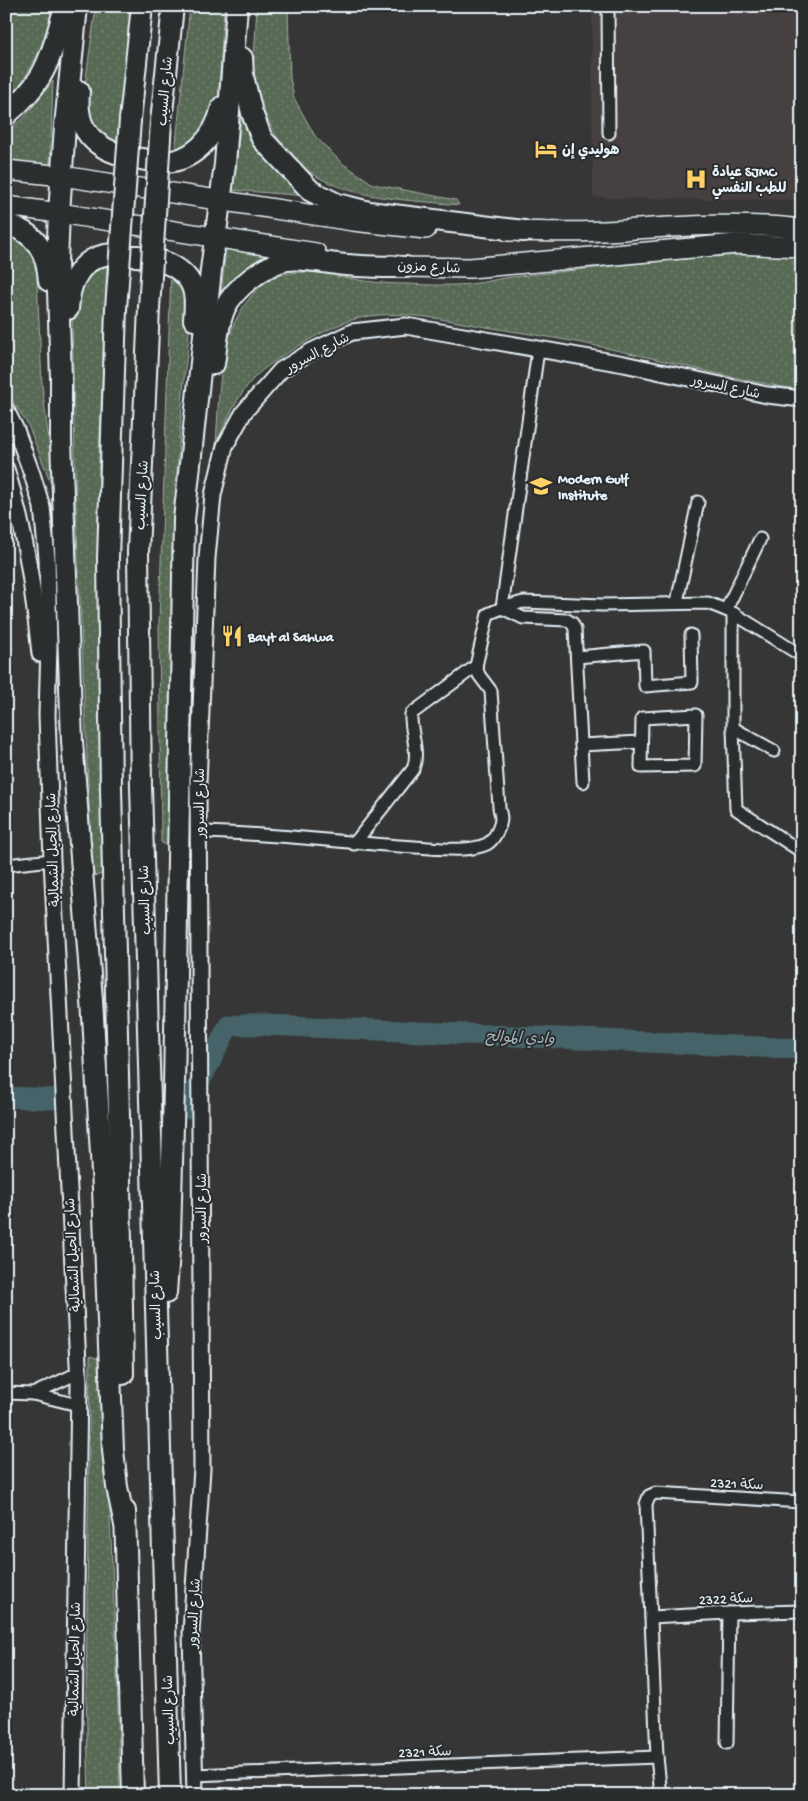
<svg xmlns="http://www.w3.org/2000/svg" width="808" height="1801" font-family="'Gochi Hand','Playpen Sans Arabic',sans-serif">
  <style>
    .built { fill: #474040 }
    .grass { fill: url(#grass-dots); stroke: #a0aea6 }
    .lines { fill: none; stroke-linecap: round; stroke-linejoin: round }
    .river { stroke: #456467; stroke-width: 21 }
    .minor-casing { stroke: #e8f1f8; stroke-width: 15 }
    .tertiary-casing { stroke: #e8f1f8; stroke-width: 19 }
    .primary-casing { stroke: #e8f1f8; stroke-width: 22 }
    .trunk-casing { stroke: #e8f1f8; stroke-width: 24 }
    .minor { stroke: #2a2d2e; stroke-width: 11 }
    .tertiary { stroke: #2a2d2e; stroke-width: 15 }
    .primary { stroke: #2a2d2e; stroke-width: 19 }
    .trunk { stroke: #2a2d2e; stroke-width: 20 }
    .trunk-bridge-casing { stroke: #e8f1f8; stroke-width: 24; stroke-linecap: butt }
    .trunk-bridge { stroke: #2a2d2e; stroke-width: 20 }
    .labels { text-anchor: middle; stroke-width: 4; stroke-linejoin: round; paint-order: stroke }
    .street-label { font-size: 14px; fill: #e8f1f8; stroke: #2a2d2e }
    .poi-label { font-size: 14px; font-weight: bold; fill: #e8f1f8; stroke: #2a2d2e; text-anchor: start }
    .water-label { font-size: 15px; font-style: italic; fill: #a7b9be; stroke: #2a2d2e }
  </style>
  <defs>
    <pattern id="grass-dots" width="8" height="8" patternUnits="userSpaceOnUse" patternTransform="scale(1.25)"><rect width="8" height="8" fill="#586a54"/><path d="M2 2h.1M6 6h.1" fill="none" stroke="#70806d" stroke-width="1.8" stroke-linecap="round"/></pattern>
  </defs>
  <rect width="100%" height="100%" fill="#373636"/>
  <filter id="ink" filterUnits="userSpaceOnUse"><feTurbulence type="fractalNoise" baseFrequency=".02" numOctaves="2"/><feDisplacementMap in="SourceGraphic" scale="10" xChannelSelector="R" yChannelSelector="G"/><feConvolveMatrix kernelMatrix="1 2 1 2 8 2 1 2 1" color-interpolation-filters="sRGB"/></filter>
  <g filter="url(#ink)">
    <polygon class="built" points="592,6 802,6 802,200 611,198 593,196"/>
    <g class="grass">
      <path d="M6 6H54C43 46 33 71 6 102Z"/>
      <polygon points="96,6 133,6 116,147 102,140 88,115 85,85"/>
      <polygon points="190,6 224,6 218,104 206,134 175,153"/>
      <path d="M257 6H288L290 78 294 98 315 136 342 163 373 184 456 200 459 205C383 197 304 201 268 120 261 106 255 93 253 77Z"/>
      <polygon points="53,81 50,165 6,160 6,132 24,118"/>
      <path d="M241 119C259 150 278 175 307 196L233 190Z"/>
      <polygon points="6,234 21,238 36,258 42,384 52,467 52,486 28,425 6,391"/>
      <polygon points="226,249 270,257 221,294"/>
      <path d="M757 254 802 258V390C740 381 681 364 620 351 576 341 531 334 486 327 444 320 397 308 355 319 331 325 271 360 254 378 237 396 227 421 216 443 220 389 217 327 260 287 287 261 334 276 365 281 379 283 393 284 407 284 428 285 450 286 471 284 488 282 504 277 520 276 599 268 678 258 757 254Z"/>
      <polygon points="107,261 99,459 99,717 103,868 103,874 96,876 92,873 76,509 72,317 80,277"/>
      <path d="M171 272C199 298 187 345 184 380 179 445 173 511 172 577 169 666 176 756 170 846H166L161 842 159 622Z"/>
      <polygon points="90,1356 103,1360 117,1673 120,1795 89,1795 86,1696"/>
    </g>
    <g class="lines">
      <g class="river">
        <polyline points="239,1025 265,1025 802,1049"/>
        <polyline points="6,1097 55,1099"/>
        <polyline points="186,1108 229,1025 233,1025"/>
      </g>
      <g class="minor-casing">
        <g id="minor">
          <polyline points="608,6 609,133"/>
          <polyline points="538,350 502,608 523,602 602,605 708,603 733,613 802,656"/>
          <polyline points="677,602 698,502"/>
          <polyline points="726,610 760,539"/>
          <polyline points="733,613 733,728 736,809 799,850"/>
          <polyline points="577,657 644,651 645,686 692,682 691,635"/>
          <polygon points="696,715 695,766 641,767 642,718"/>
          <polyline points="733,728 774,751"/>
          <polyline points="581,745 641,742"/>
          <path d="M198 832C271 833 343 843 415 847 435 848 468 853 487 844 494 840 501 826 501 818 501 815 499 810 499 807L491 691 479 675 476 666 488 614 502 608 523 618 567 620 572 623 575 629 583 782"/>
          <path d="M354 844 413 769C420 752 410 732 411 714L476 666"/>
          <polyline points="6,865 52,860"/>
          <polyline points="6,1393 33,1394 78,1405"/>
          <polyline points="33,1394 78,1373"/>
          <polyline points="651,1617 729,1613 802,1611"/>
          <polyline points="727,1743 729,1613"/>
          <polyline points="194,1775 657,1757"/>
          <polyline points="661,1795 657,1757 646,1504 649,1496 656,1493 802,1502"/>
        </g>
      </g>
      <g class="tertiary-casing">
        <g id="tertiary">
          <polyline points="6,410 16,430 32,474 42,507 47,558 49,645 47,715 52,860 79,1383 73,1795"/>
          <path d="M6 469C26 531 33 590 40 654"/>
          <polyline points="195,1795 191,1632 202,1469 198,785 207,558 213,495 225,446 244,412 281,370 312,351 352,332 406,326 624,364 767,395 802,399"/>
        </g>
      </g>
      <g class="primary-casing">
        <g id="primary">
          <polyline points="6,170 62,176 353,221 426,229"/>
          <polyline points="6,206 59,213 316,253"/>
          <path d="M508 231C547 232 585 233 623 230 683 226 742 222 802 229"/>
          <polyline points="391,265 406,267 470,268 736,244 802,247"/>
        </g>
      </g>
      <g class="trunk-casing">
        <g id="trunk">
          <polyline points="77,6 65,126 59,213 57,262 61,378 61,440 72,741 92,1000 103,1189 113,1450 117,1487 125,1525"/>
          <polyline points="242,58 243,76 252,113 262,139 311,191 337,204 369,212 524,231"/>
          <path d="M79 91C78 105 78 119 86 131 97 148 117 155 135 158 143 159 151 161 158 162 193 164 215 137 222 107"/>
          <path d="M6 115C19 104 31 92 40 77 52 58 59 27 65 6"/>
          <polyline points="130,120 142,6"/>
          <polyline points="161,122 173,6"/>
          <path d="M6 224C36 233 47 251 49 281"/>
          <polyline points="149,308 138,552 141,787 170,1795"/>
          <path d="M68 309C69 281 82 255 114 254 122 254 130 256 137 256 156 258 176 263 188 279 197 291 195 306 194 320"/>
          <polyline points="116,309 108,558 111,789 119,1116 123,1374"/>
          <path d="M214 364C217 345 217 325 225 308 234 288 266 264 287 260 303 258 321 262 337 264 360 267 382 267 406 267"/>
          <polyline points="166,1293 170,1237 174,1087 184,520 211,270 225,164 237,6"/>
          <polyline points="125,1511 133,1795"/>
        </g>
      </g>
      <use href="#minor" class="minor"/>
      <use href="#tertiary" class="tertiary"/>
      <use href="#primary" class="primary"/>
      <use href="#trunk" class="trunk"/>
      <g class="trunk-bridge-casing">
        <g id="trunk-bridge">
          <polyline points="149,308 161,122"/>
          <polyline points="116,309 130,120"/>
        </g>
      </g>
      <use href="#trunk-bridge" class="trunk-bridge"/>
    </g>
  </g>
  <defs>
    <g id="hotel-bare" transform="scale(1.725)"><path d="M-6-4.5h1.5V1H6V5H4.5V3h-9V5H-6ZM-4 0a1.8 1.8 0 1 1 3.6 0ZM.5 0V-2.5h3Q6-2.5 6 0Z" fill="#ffd166" stroke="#2a2d2e" stroke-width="2.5" paint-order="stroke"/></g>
    <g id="hospital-bare" transform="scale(1.725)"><path d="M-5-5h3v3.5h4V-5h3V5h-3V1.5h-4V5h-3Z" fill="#ffd166" stroke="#2a2d2e" stroke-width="2.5" paint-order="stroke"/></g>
    <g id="school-bare" transform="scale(1.725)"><path d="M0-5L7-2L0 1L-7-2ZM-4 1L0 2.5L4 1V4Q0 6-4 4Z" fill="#ffd166" stroke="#2a2d2e" stroke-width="2.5" paint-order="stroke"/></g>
    <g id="restaurant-bare" transform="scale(1.725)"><path d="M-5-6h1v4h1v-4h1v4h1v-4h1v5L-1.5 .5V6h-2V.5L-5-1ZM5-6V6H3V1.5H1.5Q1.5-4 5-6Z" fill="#ffd166" stroke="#2a2d2e" stroke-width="2.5" paint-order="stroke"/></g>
  </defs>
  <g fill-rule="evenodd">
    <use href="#hotel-bare" x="546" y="149"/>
    <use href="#hospital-bare" x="696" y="179"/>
    <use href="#school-bare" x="541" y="486"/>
    <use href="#restaurant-bare" x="232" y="636"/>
  </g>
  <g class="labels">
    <g class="street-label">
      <text transform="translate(164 91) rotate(-85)" y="5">شارع السيب</text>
      <text transform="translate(429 266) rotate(3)" y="5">شارع مزون</text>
      <text transform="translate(317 352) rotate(-28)" y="5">شارع السرور</text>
      <text transform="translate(726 386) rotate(12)" y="5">شارع السرور</text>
      <text transform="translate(141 495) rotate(-87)" y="5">شارع السيب</text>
      <text transform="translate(199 803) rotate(-90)" y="5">شارع السرور</text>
      <text transform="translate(52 850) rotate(-92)" y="5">شارع الحيل الشمالية</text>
      <text transform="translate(144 900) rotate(-92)" y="5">شارع السيب</text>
      <text transform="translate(201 1208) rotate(-90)" y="5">شارع السرور</text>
      <text transform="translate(72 1255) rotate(-93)" y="5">شارع الحيل الشمالية</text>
      <text transform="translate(155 1305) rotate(-92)" y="5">شارع السيب</text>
      <text transform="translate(737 1483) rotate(3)" y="5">سكة 2321</text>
      <text transform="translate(726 1598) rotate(-2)" y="5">سكة 2322</text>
      <text transform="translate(193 1613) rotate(-87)" y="5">شارع السرور</text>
      <text transform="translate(74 1659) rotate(-89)" y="5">شارع الحيل الشمالية</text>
      <text transform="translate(168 1710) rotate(-92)" y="5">شارع السيب</text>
      <text transform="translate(425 1751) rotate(-2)" y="5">سكة 2321</text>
    </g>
    <g class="poi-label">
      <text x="562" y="154">هوليدي إن</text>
      <text x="712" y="176">عيادة SJMC<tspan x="712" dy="16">للطب النفسي</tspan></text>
      <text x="558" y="483">Modern Gulf<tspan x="558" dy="16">Institute</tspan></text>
      <text x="248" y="641">Bayt al Sahwa</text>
    </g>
    <g class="water-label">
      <text transform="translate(520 1037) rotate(2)" y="5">وادي الموالح</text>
    </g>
  </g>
  <rect width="808" height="1801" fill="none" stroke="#2a2d2e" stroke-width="25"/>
  <rect x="12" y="12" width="783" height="1776" fill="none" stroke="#e8f1f8" stroke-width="2" filter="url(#ink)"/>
</svg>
